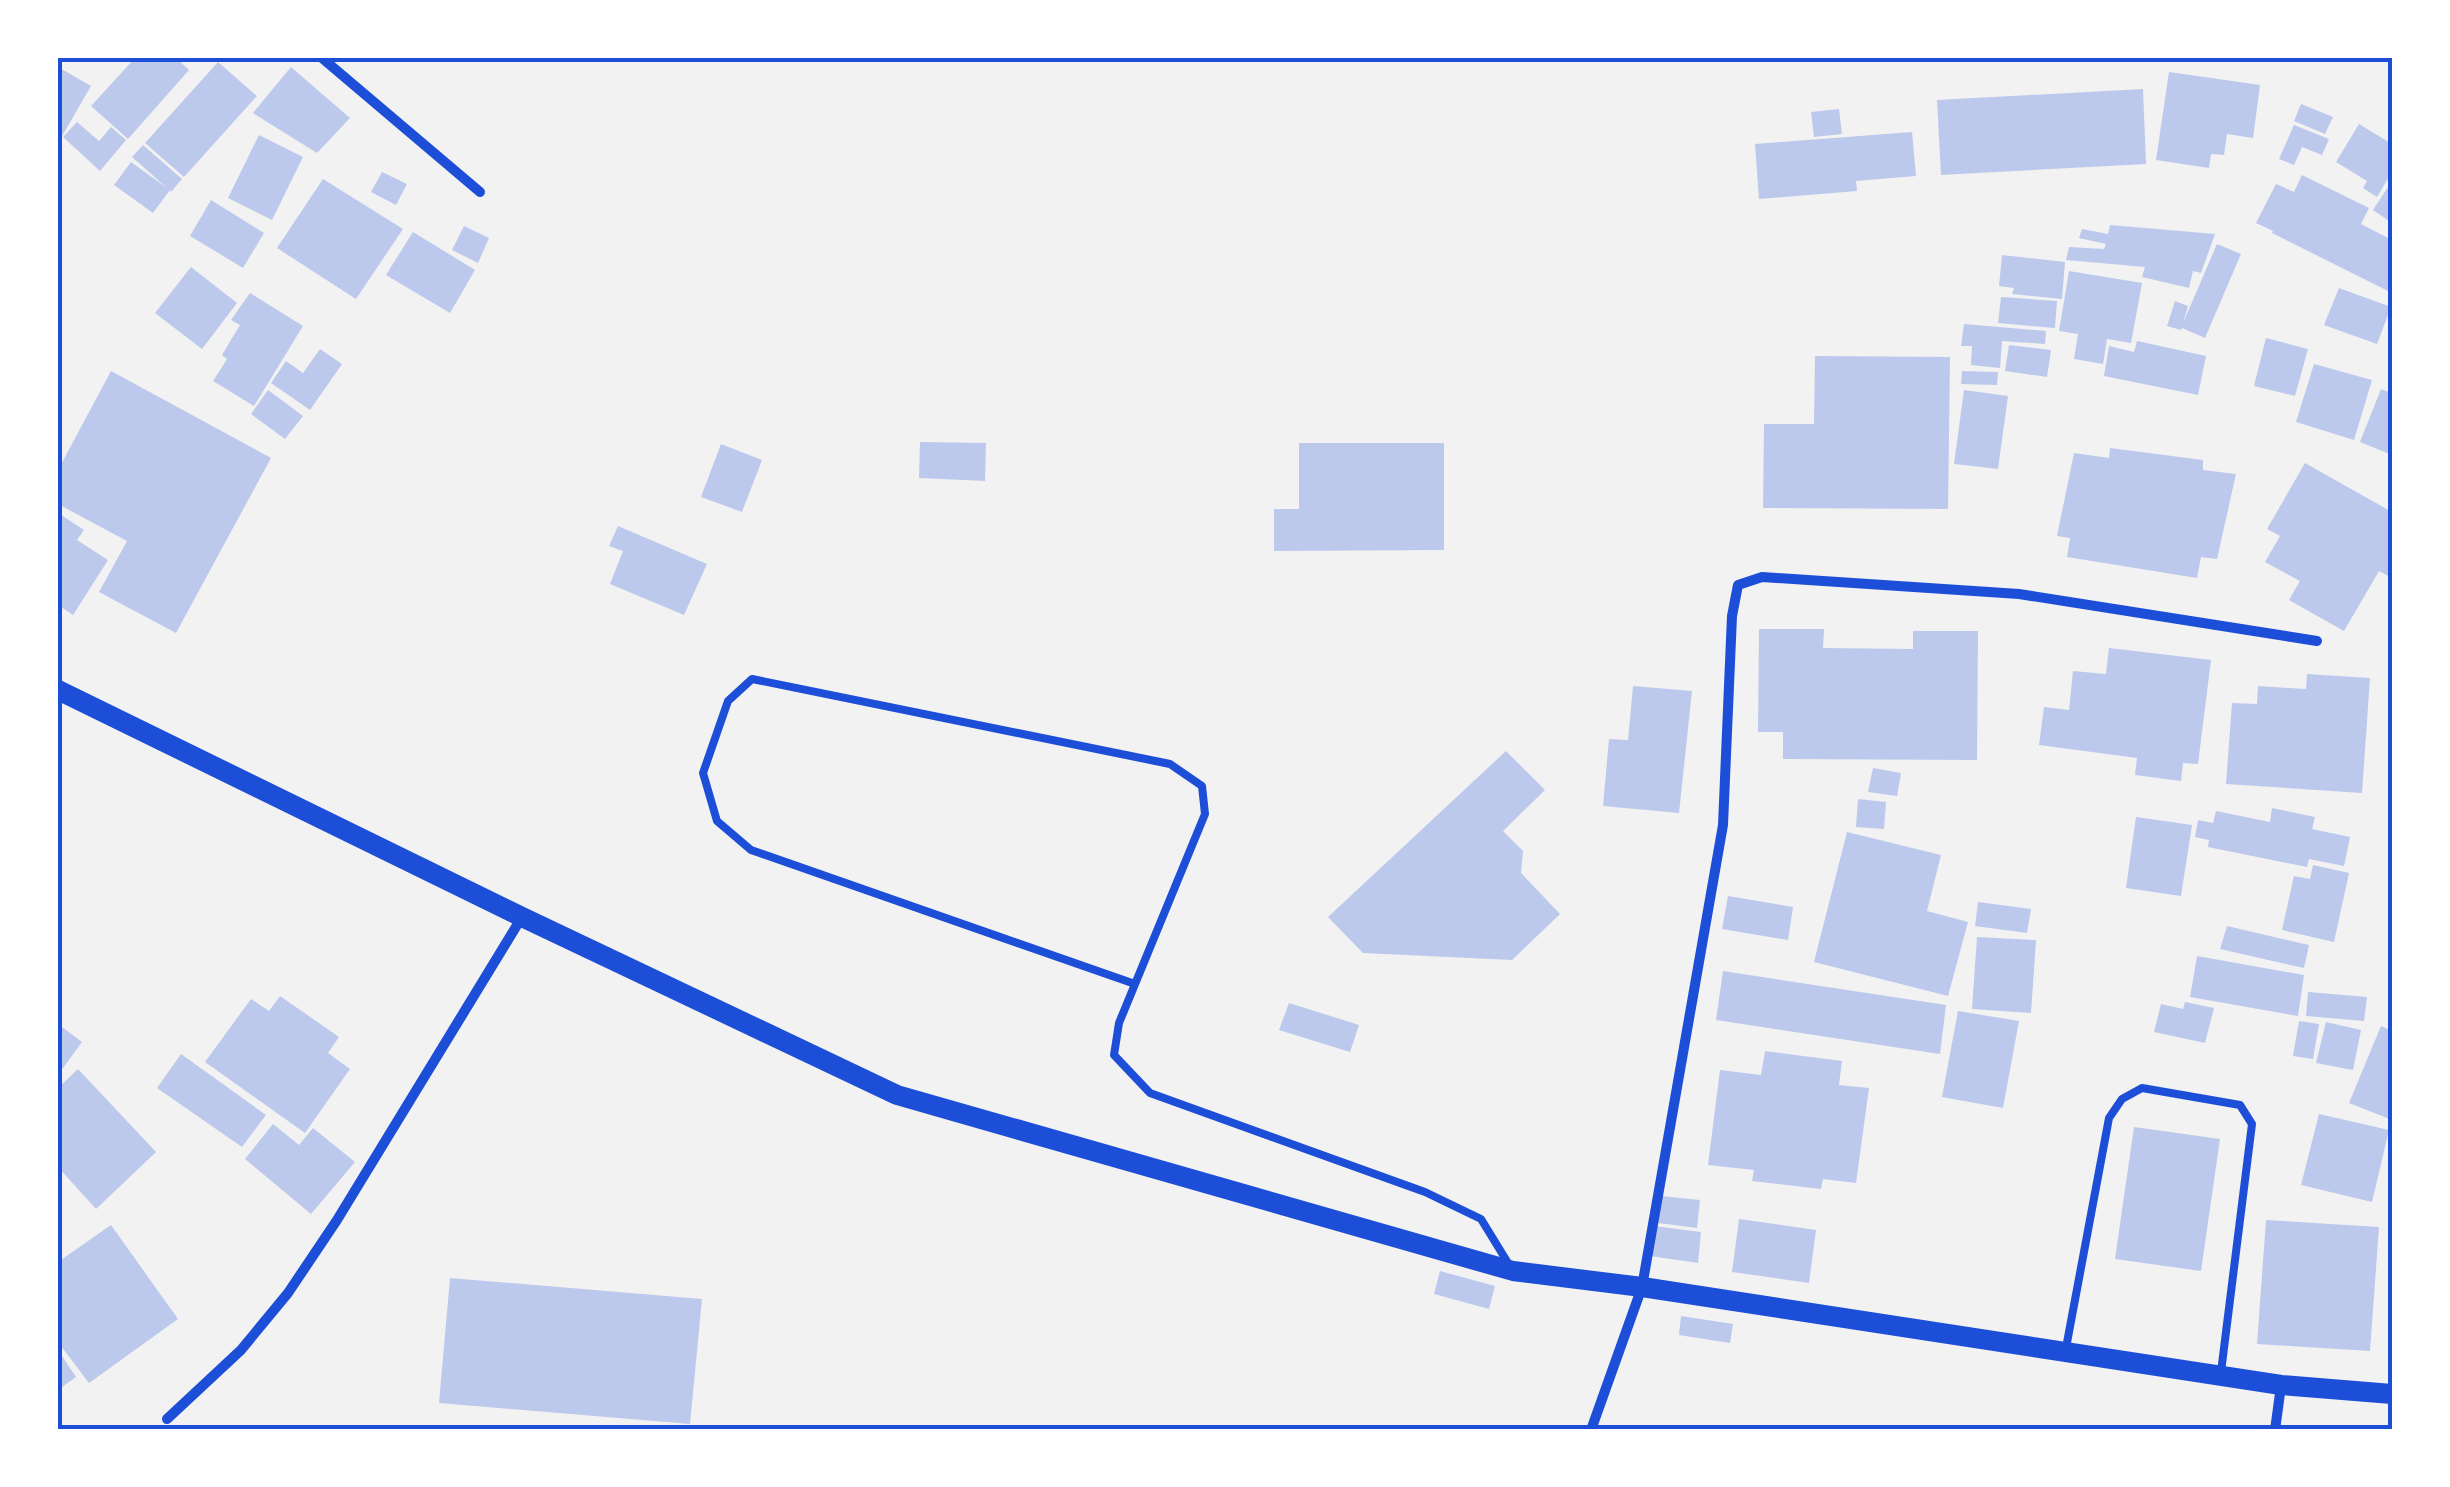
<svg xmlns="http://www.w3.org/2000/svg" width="2450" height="1487" font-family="'Roboto Condensed',sans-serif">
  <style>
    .building { fill: #bdc9ec }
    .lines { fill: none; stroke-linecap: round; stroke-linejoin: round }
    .service { stroke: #1d4ed8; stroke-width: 8 }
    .minor { stroke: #1d4ed8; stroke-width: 10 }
    .secondary { stroke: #1d4ed8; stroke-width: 20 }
    .neatline { fill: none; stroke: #1d4ed8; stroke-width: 4 }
  </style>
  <rect width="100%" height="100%" fill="#f2f2f2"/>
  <g class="building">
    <polygon points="135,58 176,58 189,70 128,139 91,106"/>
    <polygon points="218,62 257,96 184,177 145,143"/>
    <polygon points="58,67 91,86 58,143"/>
    <polygon points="291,67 350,118 317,153 253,113"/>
    <polygon points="2169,72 2260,85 2253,138 2227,134 2224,155 2211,154 2209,168 2156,160"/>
    <polygon points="2143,89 2146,164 1941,175 1937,100"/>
    <polygon points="2301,104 2333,117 2325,134 2294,121"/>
    <polygon points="1839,109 1842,134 1814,137 1811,112"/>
    <polygon points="77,122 99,141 111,127 126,140 100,171 63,137"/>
    <polygon points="2359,124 2392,144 2392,172 2377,197 2363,188 2367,181 2336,162"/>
    <polygon points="2294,125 2329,139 2322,155 2302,147 2294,165 2279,159"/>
    <polygon points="1912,132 1916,176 1856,181 1857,191 1759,199 1755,144"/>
    <polygon points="259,135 303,157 272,220 228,198"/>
    <polygon points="143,145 182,179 171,192 170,190 153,213 114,185 131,162 167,188 132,157"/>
    <polygon points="382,172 407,184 396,205 371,192"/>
    <polygon points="2302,175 2369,208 2361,224 2392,240 2392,293 2272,233 2273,231 2256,223 2276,184 2294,192"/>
    <polygon points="323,179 403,229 356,299 277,248"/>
    <polygon points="2392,181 2392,223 2373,210"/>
    <polygon points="211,200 264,233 243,268 190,236"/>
    <polygon points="2110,225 2215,234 2201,273 2193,271 2189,288 2142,277 2145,267 2066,260 2069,247 2104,249 2106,244 2079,238 2082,229 2108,234"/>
    <polygon points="464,226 489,238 478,263 452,250"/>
    <polygon points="413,232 475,270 450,313 386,275"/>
    <polygon points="2217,244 2241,254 2205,338 2182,328 2181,330 2167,326 2175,301 2188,306 2183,323"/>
    <polygon points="2002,255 2065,262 2062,299 2012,294 2014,288 1999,286"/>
    <polygon points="191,267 237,303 202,349 155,313"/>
    <polygon points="2069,271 2142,283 2131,343 2107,339 2103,364 2074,359 2078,334 2059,331"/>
    <polygon points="2339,288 2391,307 2377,344 2324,325"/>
    <polygon points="250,293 303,326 254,406 213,381 227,359 222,355 240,325 231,320"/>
    <polygon points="2001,297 2057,301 2055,328 1998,323"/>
    <polygon points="1964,324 2046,331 2045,344 2002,341 2000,368 1971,365 1972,346 1961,346"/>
    <polygon points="2266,338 2308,349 2295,396 2254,386"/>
    <polygon points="2137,341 2206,356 2198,395 2104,376 2109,346 2134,352"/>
    <polygon points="2009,345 2051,350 2047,377 2005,371"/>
    <polygon points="320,349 342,364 310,410 271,383 286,361 303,373"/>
    <polygon points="1815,356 1950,357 1948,509 1763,508 1764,424 1814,424"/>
    <polygon points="2314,364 2372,380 2354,440 2296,422"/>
    <polygon points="111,371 271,458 176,633 99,592 127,541 58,504 58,470"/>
    <polygon points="1962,371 1998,372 1997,385 1961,384"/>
    <polygon points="2381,389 2392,393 2392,455 2360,442"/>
    <polygon points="268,390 303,416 285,439 251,414"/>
    <polygon points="1964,390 2008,396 1998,469 1954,464"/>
    <polygon points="920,442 986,443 985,481 919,478"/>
    <polygon points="1299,443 1444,443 1444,550 1274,551 1274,509 1299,509"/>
    <polygon points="721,444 762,460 742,512 701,497"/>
    <polygon points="2110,448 2203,460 2203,470 2236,474 2217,559 2201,557 2197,578 2067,557 2070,538 2057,536 2074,453 2109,458"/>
    <polygon points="2305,463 2392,512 2392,578 2379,571 2344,631 2289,600 2300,581 2265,562 2280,536 2267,529"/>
    <polygon points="58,513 84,530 77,540 108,560 73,615 58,605"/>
    <polygon points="618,526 707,564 684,615 610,584 623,551 609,546"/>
    <polygon points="1759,629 1824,629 1823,648 1913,649 1913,631 1978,631 1977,760 1783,759 1783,732 1758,732"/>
    <polygon points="2109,648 2211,660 2198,764 2183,763 2181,781 2135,775 2137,758 2039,745 2044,707 2069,710 2073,671 2106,674"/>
    <polygon points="2307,674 2370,678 2362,793 2226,784 2232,703 2257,704 2258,686 2306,689"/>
    <polygon points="1633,686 1692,691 1679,813 1603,806 1609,739 1628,740"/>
    <polygon points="1506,751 1545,790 1503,831 1523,851 1521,873 1560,914 1512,960 1363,953 1328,917"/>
    <polygon points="1873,768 1901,773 1897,796 1868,792"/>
    <polygon points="1858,799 1886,802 1884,829 1856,827"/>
    <polygon points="2272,808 2315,817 2312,829 2350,837 2344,866 2309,859 2307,867 2208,847 2209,840 2195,837 2198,820 2213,823 2216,811 2270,822"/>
    <polygon points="2136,817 2192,825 2181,896 2126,888"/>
    <polygon points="1847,832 1941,855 1927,911 1968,922 1948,996 1814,962"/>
    <polygon points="2313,865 2349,873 2334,942 2282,930 2294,876 2310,879"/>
    <polygon points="1728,896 1793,907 1788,940 1722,929"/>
    <polygon points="1978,902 2031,909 2027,933 1975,926"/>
    <polygon points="2227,926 2309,945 2304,968 2220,949"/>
    <polygon points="1977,937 2036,940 2031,1013 1972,1009"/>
    <polygon points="2197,956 2304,975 2298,1016 2190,997"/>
    <polygon points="1723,971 1946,1005 1940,1054 1716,1020"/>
    <polygon points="2308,992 2367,997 2364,1021 2306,1016"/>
    <polygon points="280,996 339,1037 328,1053 350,1069 305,1133 205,1062 251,999 269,1011"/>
    <polygon points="2185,1002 2214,1008 2205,1043 2154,1032 2161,1004 2183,1009"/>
    <polygon points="1289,1003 1359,1025 1350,1052 1279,1030"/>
    <polygon points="1958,1011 2019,1021 2003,1108 1942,1097"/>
    <polygon points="2299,1021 2319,1024 2313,1059 2293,1056"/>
    <polygon points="2326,1022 2361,1030 2353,1070 2316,1063"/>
    <polygon points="58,1024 82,1042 60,1072 58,1071"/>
    <polygon points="2381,1026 2392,1031 2392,1120 2349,1103"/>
    <polygon points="1765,1051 1842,1061 1839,1085 1869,1088 1856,1183 1823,1179 1821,1189 1752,1181 1754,1170 1708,1165 1720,1070 1761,1075"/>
    <polygon points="181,1054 266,1115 242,1147 157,1088"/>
    <polygon points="78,1069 156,1152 96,1209 58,1167 58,1088"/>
    <polygon points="2319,1114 2389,1130 2372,1202 2301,1185"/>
    <polygon points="273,1124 299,1145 313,1128 355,1162 311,1214 245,1159"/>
    <polygon points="2134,1127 2220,1139 2201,1271 2115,1259"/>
    <polygon points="1661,1196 1700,1200 1697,1228 1658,1223"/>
    <polygon points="1739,1219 1816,1230 1809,1283 1732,1272"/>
    <polygon points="2266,1220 2379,1227 2370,1351 2257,1344"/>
    <polygon points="111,1225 178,1319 89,1383 58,1342 58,1262"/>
    <polygon points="1654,1226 1701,1232 1698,1263 1650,1256"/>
    <polygon points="1440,1271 1495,1286 1489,1309 1434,1294"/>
    <polygon points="450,1278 702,1299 690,1424 439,1403"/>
    <polygon points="1681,1316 1733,1324 1730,1343 1679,1335"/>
    <polygon points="58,1350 76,1377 58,1390"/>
  </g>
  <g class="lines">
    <g class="service">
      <polyline points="1135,984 751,850 717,821 703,773 728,701 752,679 1170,764 1202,786 1205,814 1119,1023 1114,1055 1150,1093 1425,1192 1481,1219 1508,1263"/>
      <polyline points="2066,1348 2109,1118 2122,1099 2142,1088 2240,1105 2252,1124 2221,1372"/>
    </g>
    <g class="minor">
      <polyline points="322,58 480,192"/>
      <polyline points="167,1419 241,1350 288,1293 337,1220 522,917"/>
      <polyline points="1591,1430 1642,1287 1723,825 1732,616 1738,585 1762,577 2019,594 2317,641"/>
      <polyline points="2275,1430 2281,1386"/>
    </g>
    <polyline class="secondary" points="58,690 522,917 897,1095 1513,1271 1642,1287 2281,1385 2392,1394"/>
  </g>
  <rect width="2450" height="1487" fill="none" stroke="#ffffff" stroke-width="120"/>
  <rect x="60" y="60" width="2330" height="1367" class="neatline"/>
</svg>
